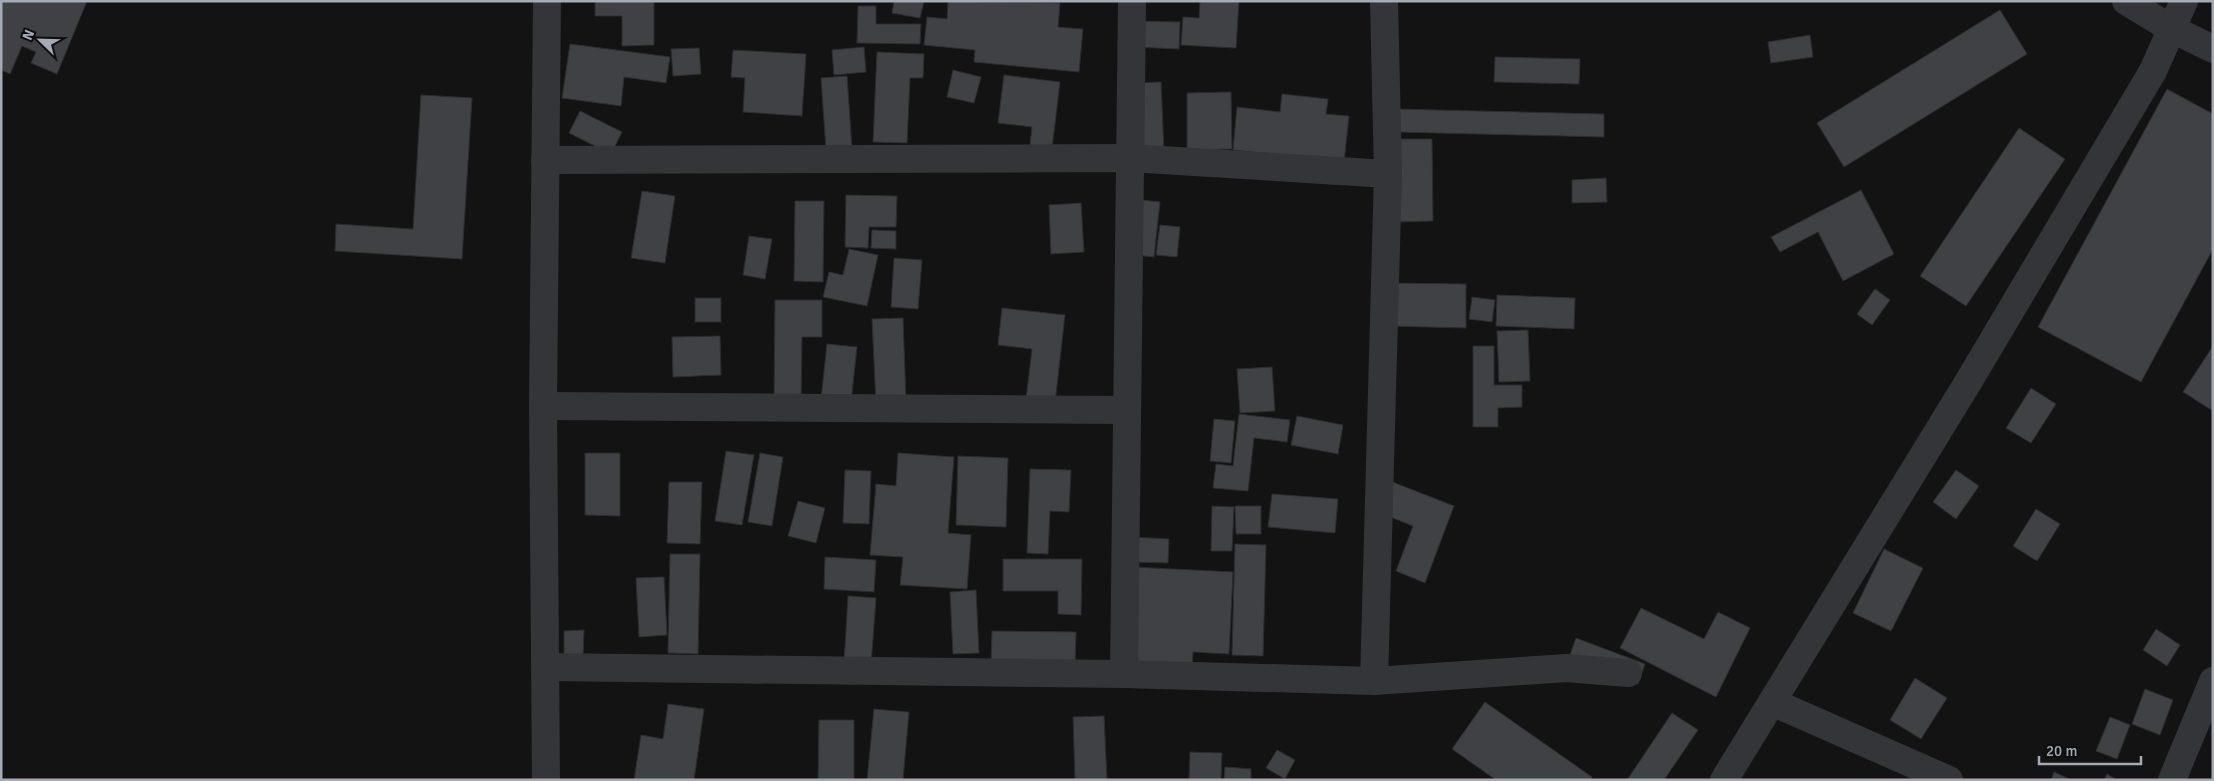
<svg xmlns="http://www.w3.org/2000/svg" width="2214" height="781" font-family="Signika,sans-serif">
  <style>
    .building { fill: #3f4144; stroke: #2d2d30 }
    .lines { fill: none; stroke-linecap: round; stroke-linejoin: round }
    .minor { stroke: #343539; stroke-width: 28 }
  </style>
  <rect width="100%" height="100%" fill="#131314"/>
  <g class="building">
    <polygon points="1,1 87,1 57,74 31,63 36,52 22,46 10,74 1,70"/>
    <polygon points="595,1 654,1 654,45 622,46 622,16 595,16"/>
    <polygon points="894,1 924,1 920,18 892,13"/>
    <polygon points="948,1 1060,3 1058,27 1083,29 1079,72 974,62 975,50 924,45 927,17 947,19"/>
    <polygon points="1200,1 1239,1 1236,48 1181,45 1183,17 1199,18"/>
    <polygon points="858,6 876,6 876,24 921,24 920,44 857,43"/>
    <polygon points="2000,10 2027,54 1844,167 1817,123"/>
    <polygon points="1133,21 1180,22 1179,49 1133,47"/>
    <polygon points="1810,35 1813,57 1771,63 1768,42"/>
    <polygon points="570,44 670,57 666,83 624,77 621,106 562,98"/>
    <polygon points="864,47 866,72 834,75 832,50"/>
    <polygon points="699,48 701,74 673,76 671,49"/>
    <polygon points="733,50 806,54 802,116 743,112 745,78 731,77"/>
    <polygon points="877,52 924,54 923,78 910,78 907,143 873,142"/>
    <polygon points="1495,57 1580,59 1579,84 1494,82"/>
    <polygon points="953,70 981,77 974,103 947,97"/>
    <polygon points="1004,75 1060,82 1051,157 1029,155 1032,127 998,123"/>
    <polygon points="847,76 852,148 826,150 821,78"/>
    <polygon points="1161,82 1164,153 1133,155 1130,83"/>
    <polygon points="2167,89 2213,114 2213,249 2141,382 2038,327"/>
    <polygon points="1231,92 1232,149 1187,150 1187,93"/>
    <polygon points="1282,94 1328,99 1326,114 1349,116 1344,162 1233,150 1237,107 1280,112"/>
    <polygon points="421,95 472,98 462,259 335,251 336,224 413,229"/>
    <polygon points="1396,109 1604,114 1604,137 1395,132"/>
    <polygon points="580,111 622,132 611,154 569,133"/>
    <polygon points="2019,128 2065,159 1966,306 1920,276"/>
    <polygon points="1392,139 1432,139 1433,221 1392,222"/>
    <polygon points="1606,178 1607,202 1572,203 1572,180"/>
    <polygon points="1861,190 1894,254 1843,281 1818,232 1780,252 1771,237"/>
    <polygon points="642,191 675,196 665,263 631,258"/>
    <polygon points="846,195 897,196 896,227 869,227 868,248 845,247"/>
    <polygon points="1132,199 1160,202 1154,257 1127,254"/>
    <polygon points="795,201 824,201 823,282 794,281"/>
    <polygon points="1081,203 1084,252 1051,254 1049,205"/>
    <polygon points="1160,225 1180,227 1177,257 1156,255"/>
    <polygon points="872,230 896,231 896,249 871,248"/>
    <polygon points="749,236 772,239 765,279 743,275"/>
    <polygon points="849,249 878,255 867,306 823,297 829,272 843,275"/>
    <polygon points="894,258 922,260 918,309 891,307"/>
    <polygon points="1389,283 1466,284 1466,328 1389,326"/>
    <polygon points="1875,289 1890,300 1872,325 1857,314"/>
    <polygon points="1497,295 1575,298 1574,329 1496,326"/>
    <polygon points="1472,297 1495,300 1492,322 1469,319"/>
    <rect x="695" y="298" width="26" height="24"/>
    <polygon points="775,300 822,300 822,337 802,337 801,401 774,401"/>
    <polygon points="1002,308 1065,315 1055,403 1026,399 1032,349 998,345"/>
    <polygon points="903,318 906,402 876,404 872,319"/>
    <polygon points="1528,330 1530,381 1499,382 1497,331"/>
    <polygon points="720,336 721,375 673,377 672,337"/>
    <polygon points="827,344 857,347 851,402 821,399"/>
    <polygon points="1473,346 1494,346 1494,385 1522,385 1522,407 1498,408 1498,427 1473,427"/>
    <polygon points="2213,346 2213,411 2183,392"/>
    <polygon points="1272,367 1275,411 1240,413 1237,369"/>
    <polygon points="2031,388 2056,404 2031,443 2006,428"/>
    <polygon points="1239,414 1290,420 1287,442 1254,438 1248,491 1213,488 1216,464 1233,466"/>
    <polygon points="1297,416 1343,425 1338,454 1291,445"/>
    <polygon points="1214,419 1235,421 1231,463 1210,461"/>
    <polygon points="726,451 754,455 742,525 715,521"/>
    <polygon points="585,453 620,453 620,516 585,515"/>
    <polygon points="760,453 783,457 772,526 748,522"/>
    <polygon points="898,453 954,457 948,533 971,535 967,589 900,585 903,557 870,555 876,484 896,486"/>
    <polygon points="958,456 1008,458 1006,527 956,525"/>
    <polygon points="1030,469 1071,470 1069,512 1050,511 1048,554 1027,553"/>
    <polygon points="845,470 871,471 869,524 843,523"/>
    <polygon points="1956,470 1979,486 1956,519 1933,502"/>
    <polygon points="1390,481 1454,506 1425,583 1396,571 1413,526 1378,512"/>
    <polygon points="669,482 702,482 700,544 667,543"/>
    <polygon points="1272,494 1338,499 1335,533 1268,527"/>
    <polygon points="798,501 825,508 816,543 788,536"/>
    <polygon points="1212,506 1234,507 1232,551 1211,551"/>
    <polygon points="1235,506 1261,506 1261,534 1236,534"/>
    <polygon points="2036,509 2060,524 2037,561 2013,546"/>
    <polygon points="1131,537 1169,539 1168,563 1130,562"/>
    <polygon points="1235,544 1266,545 1263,656 1232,655"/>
    <polygon points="1884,549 1923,568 1891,631 1853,613"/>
    <polygon points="670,554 700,554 698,654 668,653"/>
    <polygon points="825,557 876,560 874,592 824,589"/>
    <polygon points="1003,559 1082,559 1081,615 1058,614 1058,591 1003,591"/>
    <polygon points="1132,567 1233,572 1229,654 1193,652 1192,671 1126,668"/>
    <polygon points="664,577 667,635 639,637 636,578"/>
    <polygon points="976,590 979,653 953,654 950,592"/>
    <polygon points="848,596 876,598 871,665 844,664"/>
    <polygon points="1641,608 1704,639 1718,612 1750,628 1716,697 1620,648"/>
    <polygon points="2156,629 2180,645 2167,666 2143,650"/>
    <polygon points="584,630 583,657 564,656 564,631"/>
    <polygon points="992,631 1076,632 1075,666 991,665"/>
    <polygon points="1576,638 1645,664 1638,684 1569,658"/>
    <polygon points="1915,678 1947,698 1921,739 1890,720"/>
    <polygon points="2145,689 2173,700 2160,735 2132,724"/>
    <polygon points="1485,702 1592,777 1591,780 1496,780 1452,749"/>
    <polygon points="668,704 704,709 694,780 634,780 641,735 663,739"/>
    <polygon points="874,709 909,712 903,780 867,780"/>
    <polygon points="1672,713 1698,730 1664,780 1627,780"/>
    <polygon points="1104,716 1107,780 1075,780 1073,717"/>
    <polygon points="2110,717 2130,725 2117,759 2096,751"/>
    <polygon points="819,720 854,720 854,780 818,780"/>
    <polygon points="1277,750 1295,760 1285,779 1266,768"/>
    <polygon points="1190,752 1222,753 1221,780 1189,780"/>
    <polygon points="1225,767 1251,769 1251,780 1224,780"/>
    <polygon points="2054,772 2072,780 2051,780"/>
    <polygon points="2107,774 2117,780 2104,780"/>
  </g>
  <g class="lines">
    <g class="minor">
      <polyline points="2126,1 2172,29 2213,49"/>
      <polyline points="545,160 1130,158 1388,174"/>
      <polyline points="543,406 1127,410"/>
      <polyline points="546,667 1124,674 1374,681 1566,668 1628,673"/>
      <polyline points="1124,674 1132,1"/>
      <polyline points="1374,681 1388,174 1384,1"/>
      <polyline points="1772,702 1949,780"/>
      <polyline points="546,780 543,406 547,1"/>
      <polyline points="1724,780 1967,384 2153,71 2184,1"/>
      <polyline points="2172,780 2213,681"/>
    </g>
  </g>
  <rect width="2214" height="781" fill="none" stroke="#a4abb5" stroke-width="5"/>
  <g transform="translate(40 40) rotate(293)" stroke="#0e0e0f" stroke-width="4" paint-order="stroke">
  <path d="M0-4L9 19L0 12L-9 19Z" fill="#a4abb5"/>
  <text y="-8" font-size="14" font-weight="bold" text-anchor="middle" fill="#a4abb5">N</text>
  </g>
  <path d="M2039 756v8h102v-8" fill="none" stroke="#a4abb5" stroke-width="2.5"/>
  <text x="2046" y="756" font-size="15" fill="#a4abb5" stroke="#0e0e0f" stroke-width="4" paint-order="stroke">20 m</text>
</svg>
